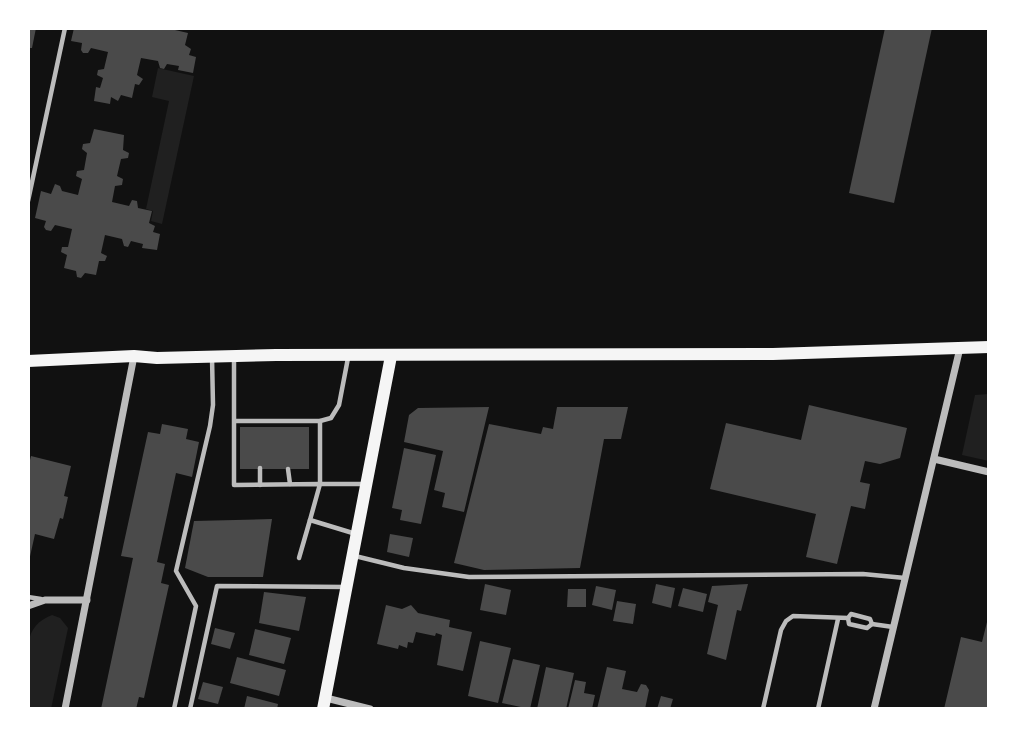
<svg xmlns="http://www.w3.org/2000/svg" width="1017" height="737" font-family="Barlow,sans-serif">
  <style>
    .green { fill: #202020 }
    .building { fill: #4a4a4a }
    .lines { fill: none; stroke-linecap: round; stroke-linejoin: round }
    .service { stroke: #bcbcbc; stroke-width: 4.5 }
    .minor { stroke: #bcbcbc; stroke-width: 7 }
    .secondary { stroke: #f5f5f5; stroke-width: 12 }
  </style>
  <rect width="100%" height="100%" fill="#111"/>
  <g class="green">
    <polygon points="158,68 194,76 162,224 151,221 153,211 146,209 169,101 152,97"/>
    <polygon points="989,394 989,461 962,455 975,395"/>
    <path d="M52 615 60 618 68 628 51 709H28V644C31 628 38 621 52 615Z"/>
  </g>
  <g class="building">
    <polygon points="28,28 36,28 32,48 28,48"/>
    <polygon points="74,28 175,28 175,30 188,33 185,45 191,49 189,55 196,57 193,73 178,70 179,66 167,64 164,69 160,68 158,61 141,58 137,75 143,79 139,85 135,84 132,98 121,95 118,101 111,97 110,104 94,101 96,87 100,88 103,78 97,75 98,70 104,69 108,52 91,48 88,53 83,53 81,50 82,43 71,41"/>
    <polygon points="885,28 932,28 894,203 849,193"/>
    <polygon points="94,129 124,135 123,150 129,153 128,158 121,159 117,176 123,179 122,185 115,186 112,202 129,206 132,200 137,201 138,208 152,211 149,223 155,226 153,232 160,234 157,250 142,248 143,244 131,241 128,247 124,246 122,239 105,235 101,253 107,256 105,261 99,261 96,275 85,273 81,278 77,277 76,271 64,268 67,255 61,252 62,247 68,247 72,229 55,225 51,231 46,230 44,227 46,221 35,218 41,191 51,194 55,184 60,186 62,191 78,195 82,179 76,176 77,171 84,170 87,153 82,149 83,144 90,143"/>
    <polygon points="809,405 907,428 900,458 880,464 865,461 860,482 870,484 865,509 851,506 837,564 806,557 816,514 710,489 726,423 801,440"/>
    <polygon points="489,407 464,512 442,507 445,493 434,490 443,451 404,442 409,415 418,408"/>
    <polygon points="557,407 628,407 621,439 604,439 580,568 484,570 454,563 489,424 541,434 543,427 553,429"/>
    <polygon points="162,424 188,429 186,439 199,442 192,477 176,473 157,562 165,564 161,583 169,585 144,698 139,697 136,709 101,709 133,558 121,556 148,432 160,434"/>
    <rect x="240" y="427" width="69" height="42"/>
    <polygon points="404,448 436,455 421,524 400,520 402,510 392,508"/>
    <polygon points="31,456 71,466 64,496 68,497 63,519 60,518 54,539 35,534 29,561 28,468"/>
    <polygon points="272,519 263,577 208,577 185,568 194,521"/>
    <polygon points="390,534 413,538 409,557 387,552"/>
    <polygon points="485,584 511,590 506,615 480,610"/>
    <polygon points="656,584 675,588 671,608 652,603"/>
    <polygon points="748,584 741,611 737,610 726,660 707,654 718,605 708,602 712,586"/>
    <polygon points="596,586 616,590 612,610 592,605"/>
    <polygon points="683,588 707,594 703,612 678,606"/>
    <polygon points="568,589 586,589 586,607 567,607"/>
    <polygon points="264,592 306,597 299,631 259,623"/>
    <polygon points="617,601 636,604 633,624 613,621"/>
    <polygon points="386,605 402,609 411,605 418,613 450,620 449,627 472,632 463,671 437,665 442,635 436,633 435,636 416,632 413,643 408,642 407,648 399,645 398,649 377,644"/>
    <polygon points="988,618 989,709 944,709 961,637 982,642"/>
    <polygon points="215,628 235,633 230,649 211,644"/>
    <polygon points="255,629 291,638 284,664 249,655"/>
    <polygon points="480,641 511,648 498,703 468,696"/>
    <polygon points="237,657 286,670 279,696 230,683"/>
    <polygon points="513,659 540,665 530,709 502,703"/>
    <polygon points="546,667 574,673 566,709 537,709"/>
    <polygon points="607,667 626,671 622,689 637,692 641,684 646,685 649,690 645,709 597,709"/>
    <polygon points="575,680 586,682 584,693 595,695 592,709 568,709"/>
    <polygon points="203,682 223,687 218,704 198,699"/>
    <polygon points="247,696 278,704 277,709 244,709"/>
    <polygon points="661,696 673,699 670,709 657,709"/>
  </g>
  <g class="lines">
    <g class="service">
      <polyline points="28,201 65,28"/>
      <polyline points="234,357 234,485 320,484 310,520 356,534"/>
      <polyline points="235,421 320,421 331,418 339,405 348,358"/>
      <polyline points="320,421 320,484 365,484"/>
      <polyline points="260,468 260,485"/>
      <polyline points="288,469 290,484"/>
      <polyline points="355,556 404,568 469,577 863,574 905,578"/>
      <polyline points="299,558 310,520"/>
      <polyline points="28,597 41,599"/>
      <polyline points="848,618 849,624 867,628 872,624"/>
      <polyline points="174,709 196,606 176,571 210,426 213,405 212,357"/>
      <polyline points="190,709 217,586 346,587"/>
      <polyline points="763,709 781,630 786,621 793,616 848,618 851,614 870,619 872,624 893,627"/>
      <polyline points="818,709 838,619"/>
    </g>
    <g class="minor">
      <polyline points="934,459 989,472"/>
      <polyline points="28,606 45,600 87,600"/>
      <polyline points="326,698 370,709"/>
      <polyline points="65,709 134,356"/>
      <polyline points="874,709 960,348"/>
    </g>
    <g class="secondary">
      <polyline points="28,361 134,356 157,358 276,355 773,354 989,347"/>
      <polyline points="323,709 391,356"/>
    </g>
  </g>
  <rect width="1017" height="737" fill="none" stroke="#ffffff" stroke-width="60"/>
</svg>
